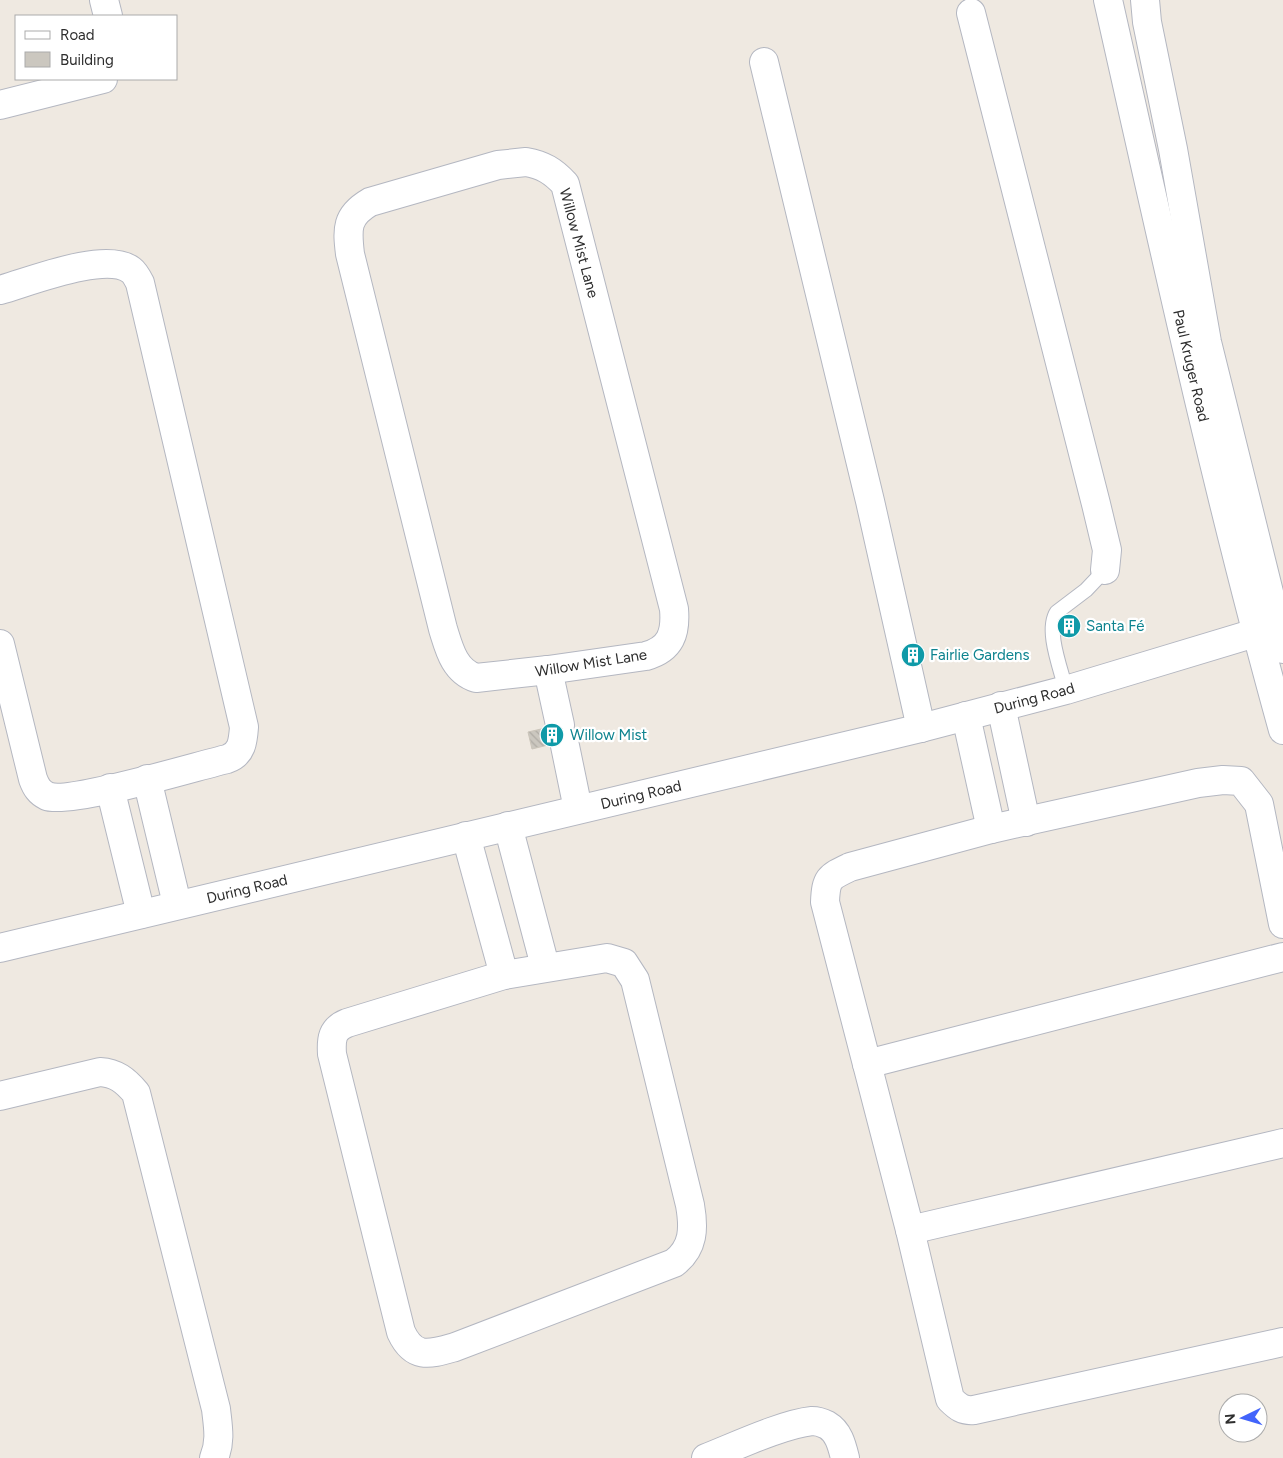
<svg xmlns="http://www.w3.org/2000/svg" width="1283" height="1458" font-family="Figtree,sans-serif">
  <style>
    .building { fill: url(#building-back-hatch); stroke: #cbc5ba }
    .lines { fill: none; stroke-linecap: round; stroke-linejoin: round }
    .service-casing { stroke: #b4b7c1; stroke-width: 16 }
    .minor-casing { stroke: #b4b7c1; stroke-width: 30 }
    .tertiary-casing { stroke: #b4b7c1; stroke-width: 30 }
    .service { stroke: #fff; stroke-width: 14 }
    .minor { stroke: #fff; stroke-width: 28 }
    .tertiary { stroke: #fff; stroke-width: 28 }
    .labels { text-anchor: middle; stroke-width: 4.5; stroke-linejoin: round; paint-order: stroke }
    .street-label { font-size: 15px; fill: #2e2e2e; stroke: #fff }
    .culture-label { font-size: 15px; fill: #0d838f; stroke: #fff; text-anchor: start }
  </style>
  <defs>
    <pattern id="building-back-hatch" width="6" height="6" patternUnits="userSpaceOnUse" patternTransform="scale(1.25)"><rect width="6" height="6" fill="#cbc7bf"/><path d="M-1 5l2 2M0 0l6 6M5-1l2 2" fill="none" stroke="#afaba4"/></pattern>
  </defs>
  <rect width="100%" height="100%" fill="#efe9e1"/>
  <g class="building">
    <polygon points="1072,618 1074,632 1066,634 1064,619"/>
    <polygon points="572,722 576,738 532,749 528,732"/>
  </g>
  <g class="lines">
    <g class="service-casing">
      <path id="service" d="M1066 690C1061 669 1045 630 1057 612L1086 590 1105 570"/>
    </g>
    <g class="minor-casing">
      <g id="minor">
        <polyline points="104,0 108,16"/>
        <polyline points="971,13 1096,504 1107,550 1105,570"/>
        <polyline points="764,62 870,501 921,728"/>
        <polyline points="0,105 103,79"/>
        <path d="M526 162C543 165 553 171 565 184L674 609C676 633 671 649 646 656L548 670 476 678C454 671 449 648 443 629L350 254C347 229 346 216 370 202L498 165Z"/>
        <path d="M0 290C29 282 105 251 131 270 135 273 138 279 140 283L244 727C243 741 242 754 227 759 197 766 69 805 47 796 39 792 36 787 33 779L0 644"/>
        <polyline points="548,670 560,725"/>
        <polyline points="1001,706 1026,822"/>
        <polyline points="966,716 991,829"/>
        <polyline points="564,741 578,809"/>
        <polyline points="147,779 177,904"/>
        <polyline points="110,788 141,914"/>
        <polyline points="508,826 545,966"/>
        <polyline points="466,836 504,975"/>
        <path d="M1283 924 1259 804 1241 781 1223 780 1198 783 991 829 850 867C829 877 826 878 825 902L910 1230 950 1399C958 1407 963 1411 974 1410L1283 1342"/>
        <path id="s1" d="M0 948 921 728 1066 690 1278 626"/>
        <path d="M607 958 624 963 635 980 690 1205C694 1228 694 1248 674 1263L455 1347C430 1354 414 1360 401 1332L332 1054C331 1039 332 1029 347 1023L504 975Z"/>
        <polyline points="867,1064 1283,957"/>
        <path d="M0 1096 100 1072C116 1073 125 1080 136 1093L216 1409C218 1427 221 1441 214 1458"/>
        <polyline points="910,1230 1283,1143"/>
        <path d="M706 1458C734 1447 783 1424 812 1421 816 1421 823 1423 827 1425 839 1432 842 1446 845 1458"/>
      </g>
    </g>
    <g class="tertiary-casing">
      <g id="tertiary">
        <path id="s2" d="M1108 0C1163 244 1216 489 1283 730"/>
        <polyline points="1145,0 1147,22 1173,149 1207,342 1283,649"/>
      </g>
    </g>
    <use href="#service" class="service"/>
    <use href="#minor" class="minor"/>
    <use href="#tertiary" class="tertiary"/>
  </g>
  <defs>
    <g id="building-disc" transform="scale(1.25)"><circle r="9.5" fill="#0f9aa8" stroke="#fff"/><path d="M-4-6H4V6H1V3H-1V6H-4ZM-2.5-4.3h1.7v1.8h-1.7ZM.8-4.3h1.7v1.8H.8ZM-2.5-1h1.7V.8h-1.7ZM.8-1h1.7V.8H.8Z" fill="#fff"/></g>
  </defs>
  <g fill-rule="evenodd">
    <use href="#building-disc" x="1069" y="626"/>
    <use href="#building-disc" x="913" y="655"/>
    <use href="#building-disc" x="552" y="735"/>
  </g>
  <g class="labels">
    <g class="street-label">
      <text transform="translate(579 243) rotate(75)" y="5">Willow Mist Lane</text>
      <text dy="5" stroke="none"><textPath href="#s2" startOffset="375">Paul Kruger Road</textPath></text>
      <text transform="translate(591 663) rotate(-9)" y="5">Willow Mist Lane</text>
      <text dy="5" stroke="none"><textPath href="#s1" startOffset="1064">During Road</textPath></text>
      <text dy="5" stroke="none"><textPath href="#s1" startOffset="659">During Road</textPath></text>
      <text dy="5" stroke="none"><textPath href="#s1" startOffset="254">During Road</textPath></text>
    </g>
    <g class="culture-label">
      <text x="1086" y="631">Santa Fé</text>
      <text x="930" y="660">Fairlie Gardens</text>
      <text x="570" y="740">Willow Mist</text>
    </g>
  </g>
  <rect x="15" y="15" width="162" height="65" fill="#ffffff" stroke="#ababab"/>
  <rect x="25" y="31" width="25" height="8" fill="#ffffff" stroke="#ababab"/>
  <text x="60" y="40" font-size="15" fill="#2e2e2e">Road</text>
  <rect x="25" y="52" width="25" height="15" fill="#cbc7bf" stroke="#ababab"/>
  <text x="60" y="65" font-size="15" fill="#2e2e2e">Building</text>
  <g transform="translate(1243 1418) rotate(265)"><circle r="24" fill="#ffffff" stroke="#ababab"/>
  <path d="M0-4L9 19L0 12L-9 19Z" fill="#4264fb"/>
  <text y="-8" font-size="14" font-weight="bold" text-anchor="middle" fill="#2e2e2e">N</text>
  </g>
</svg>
